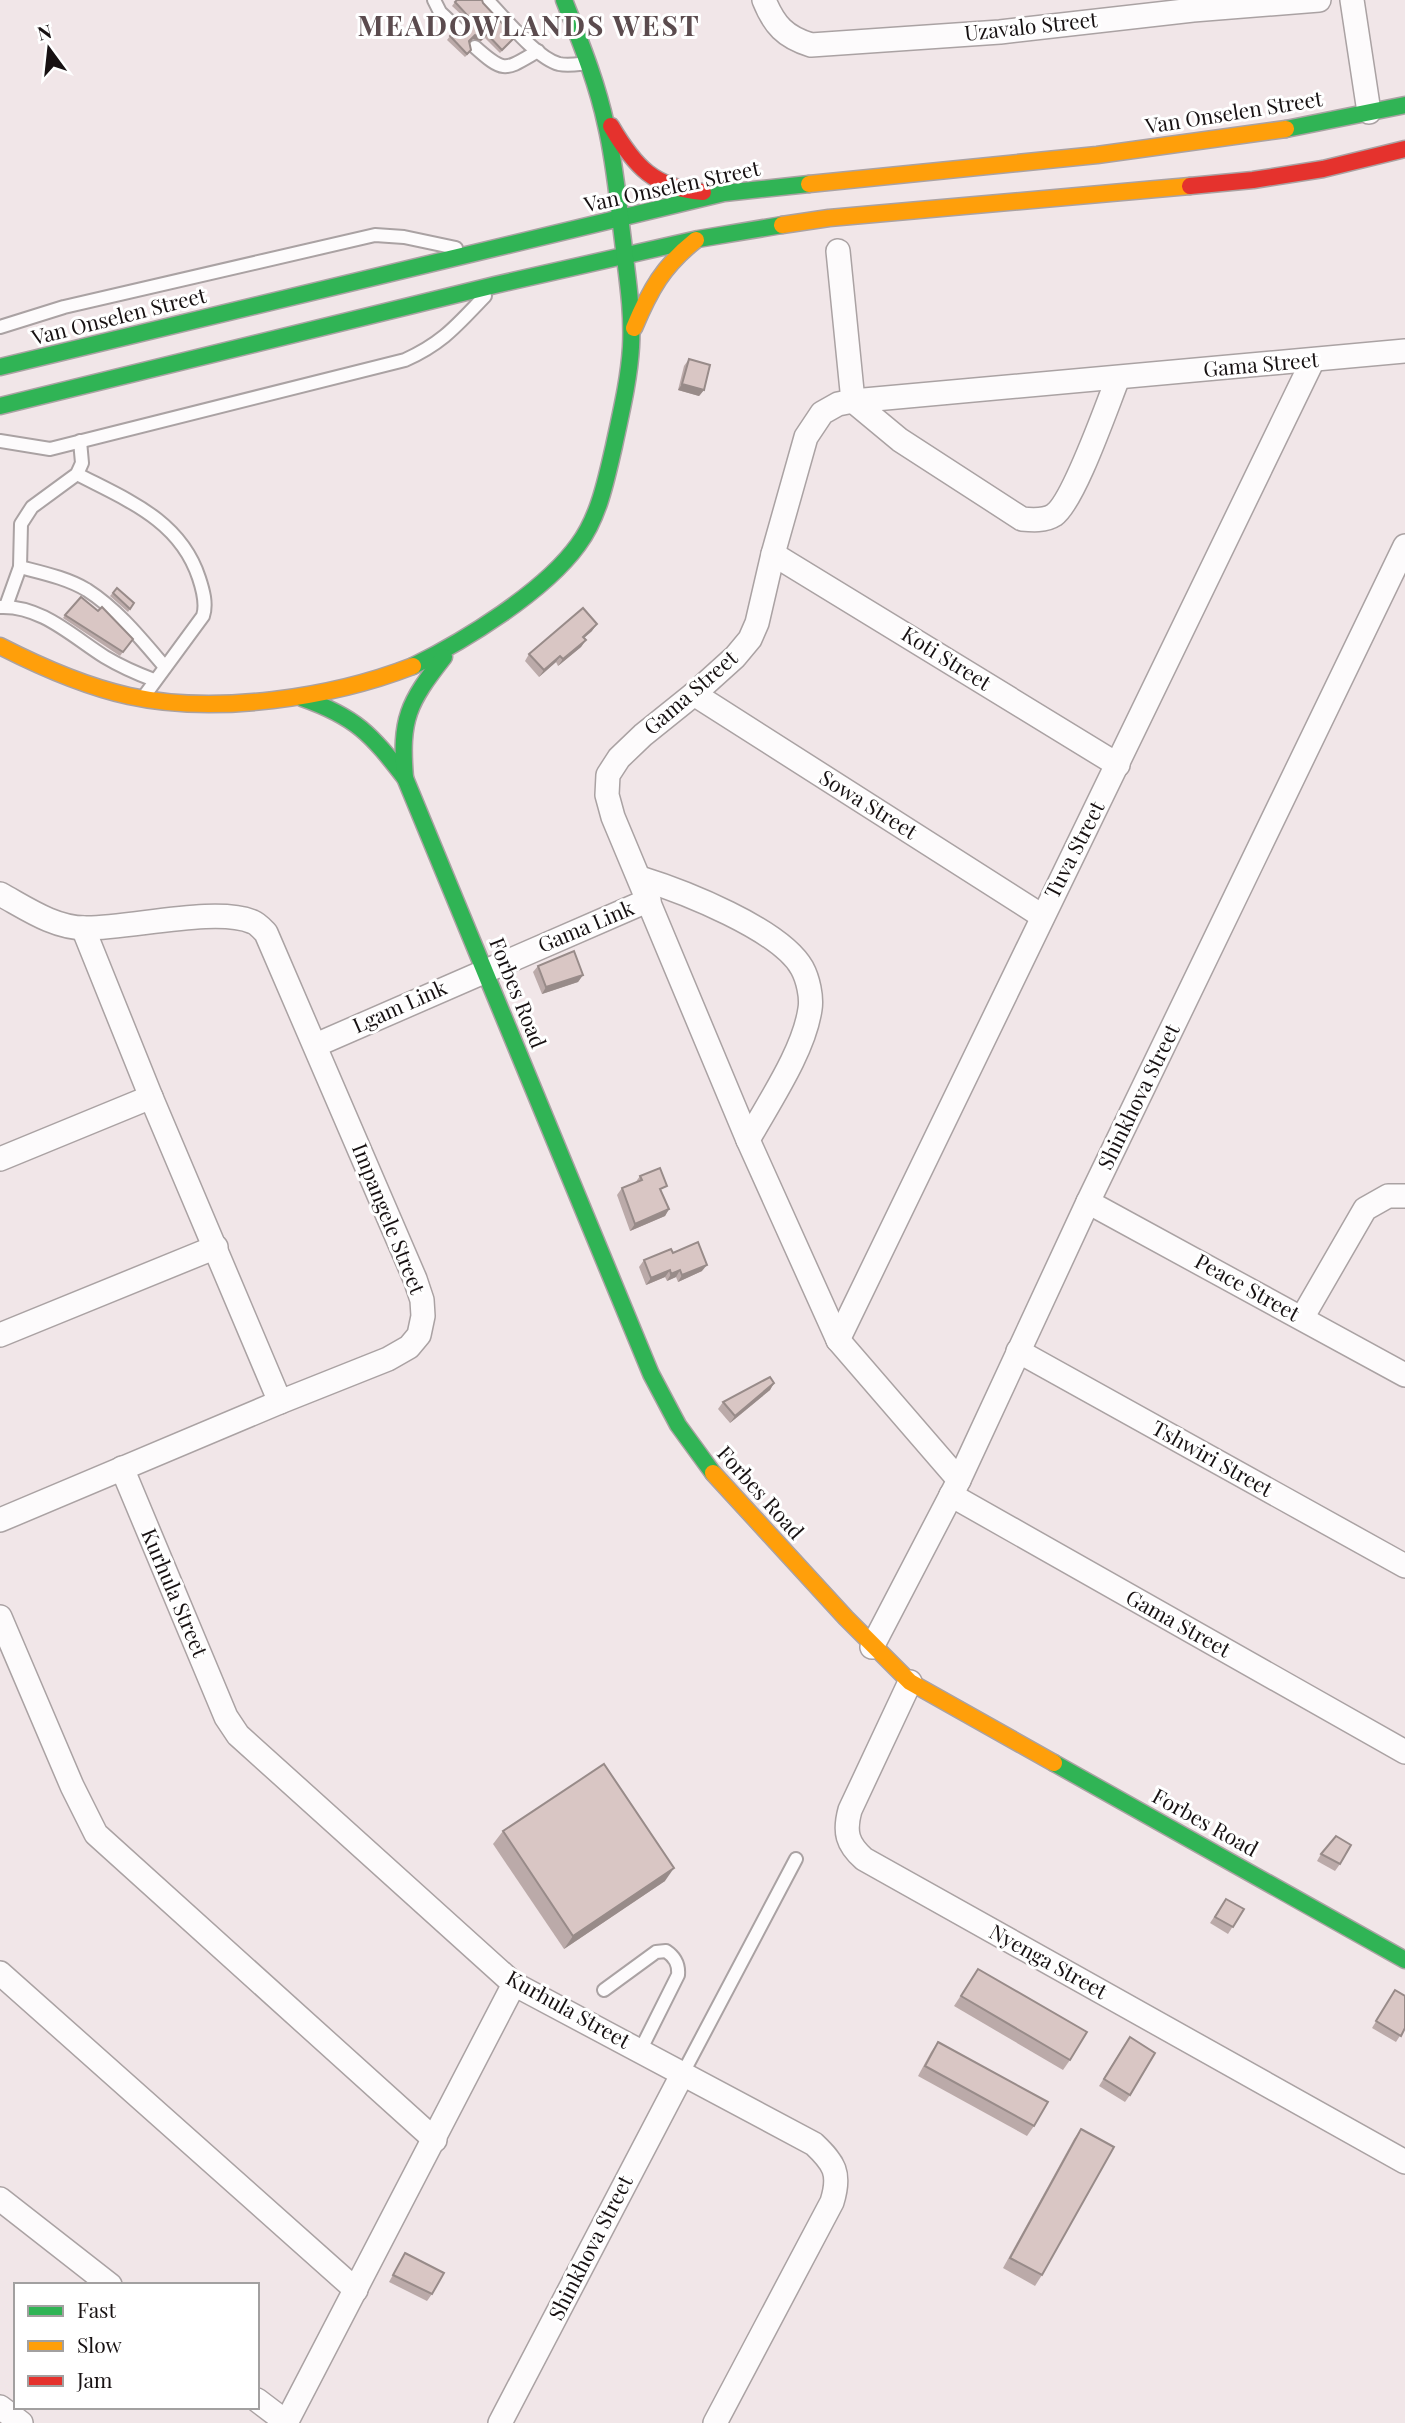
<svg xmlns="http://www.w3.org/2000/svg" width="1405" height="2423" font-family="'Playfair Display',serif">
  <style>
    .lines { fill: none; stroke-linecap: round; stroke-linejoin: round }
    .lane-casing { stroke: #aaa2a3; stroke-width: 16 }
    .street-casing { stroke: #aaa2a3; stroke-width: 26 }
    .fast-casing { stroke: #aaa2a3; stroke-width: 19 }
    .slow-casing { stroke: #aaa2a3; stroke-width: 19 }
    .jam-casing { stroke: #aaa2a3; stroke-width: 19 }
    .lane { stroke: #fdfbfc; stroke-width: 12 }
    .street { stroke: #fdfbfc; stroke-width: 23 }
    .fast { stroke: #30b455; stroke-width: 16 }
    .slow { stroke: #ff9f0a; stroke-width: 16 }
    .jam { stroke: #e5322d; stroke-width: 16 }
    .wall { fill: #bbaaa9 }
    .shaded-wall { fill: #988b89 }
    .building { fill: #d9c6c4; stroke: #988b89; stroke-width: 2 }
    .labels { text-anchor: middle; stroke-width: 6; stroke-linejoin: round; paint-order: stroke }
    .street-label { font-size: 21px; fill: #171112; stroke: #fff }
    .district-label { font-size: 28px; font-weight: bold; letter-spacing: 2px; fill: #5b4b4e; stroke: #fff }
  </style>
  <rect width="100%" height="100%" fill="#f1e6e8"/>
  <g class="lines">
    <g class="lane-casing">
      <g id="lane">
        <polyline points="434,0 440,12 458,29"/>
        <path d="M487 0C504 17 536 58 559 64 569 66 578 64 588 63"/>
        <path d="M475 47C505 74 505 70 538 51"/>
        <polyline points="0,327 64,307 375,235 404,237 456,248"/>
        <path d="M0 441 50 449 405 360C443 343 457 325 485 296"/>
        <path d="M77 474C127 500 180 520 199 578 203 590 207 604 203 616L145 695"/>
        <path d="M20 567C43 573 67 578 87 590 118 610 141 639 165 667"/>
        <polyline points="6,606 20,567 21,524 32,507 77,474 82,463 80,441"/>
        <path d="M0 607C41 605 73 637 105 657 120 666 138 674 154 680"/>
        <path d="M604 1990 656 1952 666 1951C675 1957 679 1964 678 1975L640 2051"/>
        <polyline points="683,2073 796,1859"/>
      </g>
    </g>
    <g class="street-casing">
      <g id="street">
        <path d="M764 0C774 25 785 37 811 45L1000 32 1193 10 1319 0"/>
        <polyline points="1352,0 1369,112"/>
        <path d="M838 251 853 401 900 440 1022 519C1032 520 1045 521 1054 515 1074 501 1107 405 1118 378"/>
        <polyline points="773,554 1118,765"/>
        <polyline points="694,694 1042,916"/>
        <path d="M640 878C682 891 780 929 802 968 808 979 812 997 810 1009 804 1051 769 1102 748 1140"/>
        <path d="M0 894C26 908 54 928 85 928 128 929 216 906 253 922 258 924 262 929 266 933L415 1279 422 1300 423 1316 419 1335 409 1347 388 1359 280 1402 0 1520"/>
        <polyline points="83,928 151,1097 280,1402"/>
        <polyline points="316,1045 649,900"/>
        <polyline points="0,1159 151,1097"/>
        <polyline points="1088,1202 1405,1375"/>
        <polyline points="1302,1318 1365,1209 1388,1196 1405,1196"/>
        <polyline points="0,1335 216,1247"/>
        <polyline points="838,1340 1313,360"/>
        <polyline points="1018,1351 1405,1566"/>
        <path d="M122 1468 226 1717 238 1735 514 1984 814 2144C834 2163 841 2173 832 2202L715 2423"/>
        <polyline points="959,1480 838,1340 748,1140 613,817 607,795 608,775 619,758 643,735 694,694 735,657 750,639 757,623 773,554 806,437 822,413 838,404 853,401 1405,351"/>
        <polyline points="951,1495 1405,1752"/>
        <polyline points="0,1617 72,1786 96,1834 435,2140"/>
        <polyline points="872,1647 959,1480 1088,1202 1405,546"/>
        <path d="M910 1682 850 1810C844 1832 847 1844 864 1859L1405 2162"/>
        <polyline points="0,1973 356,2290"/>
        <polyline points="0,2199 110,2285"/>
        <polyline points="257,2400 286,2422"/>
        <polyline points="0,2407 21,2423"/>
        <polyline points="286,2423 514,1984"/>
        <polyline points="500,2423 683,2073"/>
      </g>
    </g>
    <g class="fast-casing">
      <g id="fast">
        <polyline points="1286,129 1405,105"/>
        <polyline points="0,367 724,193 809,184"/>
        <polyline points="0,406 495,285 698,239 782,225"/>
        <path d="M413 666C464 641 544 592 578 545 599 517 606 480 614 446 621 413 629 380 631 347 633 311 627 276 623 241 618 202 615 163 606 125 597 82 580 41 564 0"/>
        <path d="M302 698C356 717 371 734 405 778L651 1374 678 1425 713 1473"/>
        <path d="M405 778C400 719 408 703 444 657"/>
        <polyline points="1054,1763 1405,1960"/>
      </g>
    </g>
    <g class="slow-casing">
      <g id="slow">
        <polyline points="809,184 1097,155 1286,129"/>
        <polyline points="782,225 829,218 1190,186"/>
        <path d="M634 328C650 290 663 266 696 240"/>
        <path d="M0 646C41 667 84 686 129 696 215 715 331 698 413 666"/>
        <polyline points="713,1473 846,1618 910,1682 1054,1763"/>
      </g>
    </g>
    <g class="jam-casing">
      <g id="jam">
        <path d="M611 126C635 167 654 188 703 192"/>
        <polyline points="1190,186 1253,180 1323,169 1405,149"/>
      </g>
    </g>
    <use href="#lane" class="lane"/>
    <use href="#street" class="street"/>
    <use href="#fast" class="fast"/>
    <use href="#slow" class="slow"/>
    <use href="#jam" class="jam"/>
  </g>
  <g class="wall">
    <polygon points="455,2 483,3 515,37 500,53 485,38 481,41 473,39 469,42 469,53 465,57 447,40 450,36 464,34 466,31 464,23 467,20 452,6"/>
    <polygon points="689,359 704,390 699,396 678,390 684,366"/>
    <polygon points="117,588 134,603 128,612 110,596"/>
    <polygon points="98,611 133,639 120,656 63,618 65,615"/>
    <polygon points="592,631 584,638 586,640 581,647 558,666 556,662 539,677 525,661 529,654"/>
    <polygon points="538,966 583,975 578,982 542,994 533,972"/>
    <polygon points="640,1176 662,1193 669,1209 665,1216 630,1231 617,1195 622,1188 635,1183"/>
    <polygon points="673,1253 702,1271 678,1282 676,1277 667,1281 665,1277 646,1285 639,1267 644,1260"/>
    <polygon points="774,1383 770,1390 730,1423 718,1409 723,1402"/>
    <polygon points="503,1831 665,1881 564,1949 493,1844"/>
    <polygon points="1321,1854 1340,1864 1335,1871 1317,1861"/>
    <polygon points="1226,1899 1244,1909 1228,1934 1210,1923"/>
    <polygon points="978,1969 1070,2060 1063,2070 954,2006"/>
    <polygon points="1395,1990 1405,2028 1396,2042 1372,2028"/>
    <polygon points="938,2042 1034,2126 1027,2136 918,2076 931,2052"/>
    <polygon points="1125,2044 1130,2095 1125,2102 1099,2086"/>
    <polygon points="1081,2129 1042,2275 1035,2286 1003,2268 1074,2139"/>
    <polygon points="405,2253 432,2294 427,2301 389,2282"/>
  </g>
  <g class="shaded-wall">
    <polygon points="487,34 481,41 473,39 467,45 475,35"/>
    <polygon points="682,384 704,390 699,396 678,390"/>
    <polygon points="597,624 592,631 578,643 583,637"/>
    <polygon points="586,640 581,647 558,666 563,659"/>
    <polygon points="560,656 556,662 539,677 544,670"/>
    <polygon points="583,975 578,982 542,994 546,987"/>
    <polygon points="669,1209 665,1216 630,1231 635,1224"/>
    <polygon points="707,1265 702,1271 678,1282 682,1275"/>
    <polygon points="670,1270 665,1277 646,1285 651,1278"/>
    <polygon points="680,1270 676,1277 667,1281 671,1274"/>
    <polygon points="774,1383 770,1390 730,1423 735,1416"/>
    <polygon points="674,1868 665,1881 564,1949 573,1936"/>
  </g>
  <g class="building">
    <polygon points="457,0 482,0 483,3 515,37 502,50 487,34 484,37 475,35 469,41 471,50 467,54 450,36 454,32 464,34 469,28 467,20 469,17 455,2"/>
    <polygon points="689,359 710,365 704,390 682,384"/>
    <polygon points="117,588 134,603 130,609 113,593"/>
    <polygon points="81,597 98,611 102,607 133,639 123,652 65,615"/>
    <polygon points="583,608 597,624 583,637 586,640 563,659 560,656 544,670 529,654"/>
    <polygon points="574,951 583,975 546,987 538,966"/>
    <polygon points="660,1168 667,1186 660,1189 669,1209 635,1224 622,1188 642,1180 640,1176"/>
    <polygon points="698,1242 707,1265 682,1275 680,1270 671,1274 670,1270 651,1278 644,1260 671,1249 673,1253"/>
    <polygon points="770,1377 774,1383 735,1416 723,1402"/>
    <polygon points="604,1764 674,1868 573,1936 503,1831"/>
    <polygon points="1336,1836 1351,1845 1340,1864 1321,1854"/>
    <polygon points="1226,1899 1244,1909 1233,1927 1215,1917"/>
    <polygon points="978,1969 1087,2032 1070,2060 961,1996"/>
    <polygon points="1395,1990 1405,1996 1405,2028 1401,2036 1376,2021"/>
    <polygon points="1130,2037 1155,2053 1130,2095 1104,2079"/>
    <polygon points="938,2042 1048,2102 1034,2126 925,2066"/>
    <polygon points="1081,2129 1114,2147 1042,2275 1010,2258"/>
    <polygon points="405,2253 444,2273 432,2294 393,2275"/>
  </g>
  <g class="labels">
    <g class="street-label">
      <text transform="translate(1031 27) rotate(-6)" y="7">Uzavalo Street</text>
      <text transform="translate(1234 113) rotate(-9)" y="7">Van Onselen Street</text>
      <text transform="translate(672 187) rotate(-12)" y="7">Van Onselen Street</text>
      <text transform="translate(119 317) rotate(-14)" y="7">Van Onselen Street</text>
      <text transform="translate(1261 365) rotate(-5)" y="7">Gama Street</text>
      <text transform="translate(946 659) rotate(32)" y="7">Koti Street</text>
      <text transform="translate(691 693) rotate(-41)" y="7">Gama Street</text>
      <text transform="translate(868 805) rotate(32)" y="7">Sowa Street</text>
      <text transform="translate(1075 850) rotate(-63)" y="7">Tuva Street</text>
      <text transform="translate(586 927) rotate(-23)" y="7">Gama Link</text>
      <text transform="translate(517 993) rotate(68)" y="7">Forbes Road</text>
      <text transform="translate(400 1007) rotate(-24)" y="7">Lgam Link</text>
      <text transform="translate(1139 1097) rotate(-64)" y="7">Shinkhova Street</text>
      <text transform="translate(388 1219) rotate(68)" y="7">Impangele Street</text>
      <text transform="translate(1247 1288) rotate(29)" y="7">Peace Street</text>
      <text transform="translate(1212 1459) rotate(29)" y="7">Tshwiri Street</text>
      <text transform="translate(760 1493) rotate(48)" y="7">Forbes Road</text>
      <text transform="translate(174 1593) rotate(67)" y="7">Kurhula Street</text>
      <text transform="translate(1178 1624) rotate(29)" y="7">Gama Street</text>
      <text transform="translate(1205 1823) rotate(29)" y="7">Forbes Road</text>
      <text transform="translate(1048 1962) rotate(29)" y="7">Nyenga Street</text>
      <text transform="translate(568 2010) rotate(29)" y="7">Kurhula Street</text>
      <text transform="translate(591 2248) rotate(-63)" y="7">Shinkhova Street</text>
    </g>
    <g class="district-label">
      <text x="529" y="36">MEADOWLANDS WEST</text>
    </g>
  </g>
  <rect x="14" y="2283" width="245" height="126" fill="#ffffff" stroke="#a2a0a0" stroke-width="2"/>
  <rect x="28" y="2306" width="35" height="10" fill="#30b455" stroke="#a2a0a0" stroke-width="2"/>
  <text x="77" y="2318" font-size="21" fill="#171112">Fast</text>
  <rect x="28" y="2341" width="35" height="10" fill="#ff9f0a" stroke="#a2a0a0" stroke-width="2"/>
  <text x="77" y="2353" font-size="21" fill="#171112">Slow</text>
  <rect x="28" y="2376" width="35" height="10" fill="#e5322d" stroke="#a2a0a0" stroke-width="2"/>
  <text x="77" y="2388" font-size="21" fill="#171112">Jam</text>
  <g transform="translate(49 49) rotate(345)" stroke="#ffffff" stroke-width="5" paint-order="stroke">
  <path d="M0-5L12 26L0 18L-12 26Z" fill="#171112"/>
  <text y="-10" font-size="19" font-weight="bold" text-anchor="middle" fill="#171112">N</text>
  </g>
</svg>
